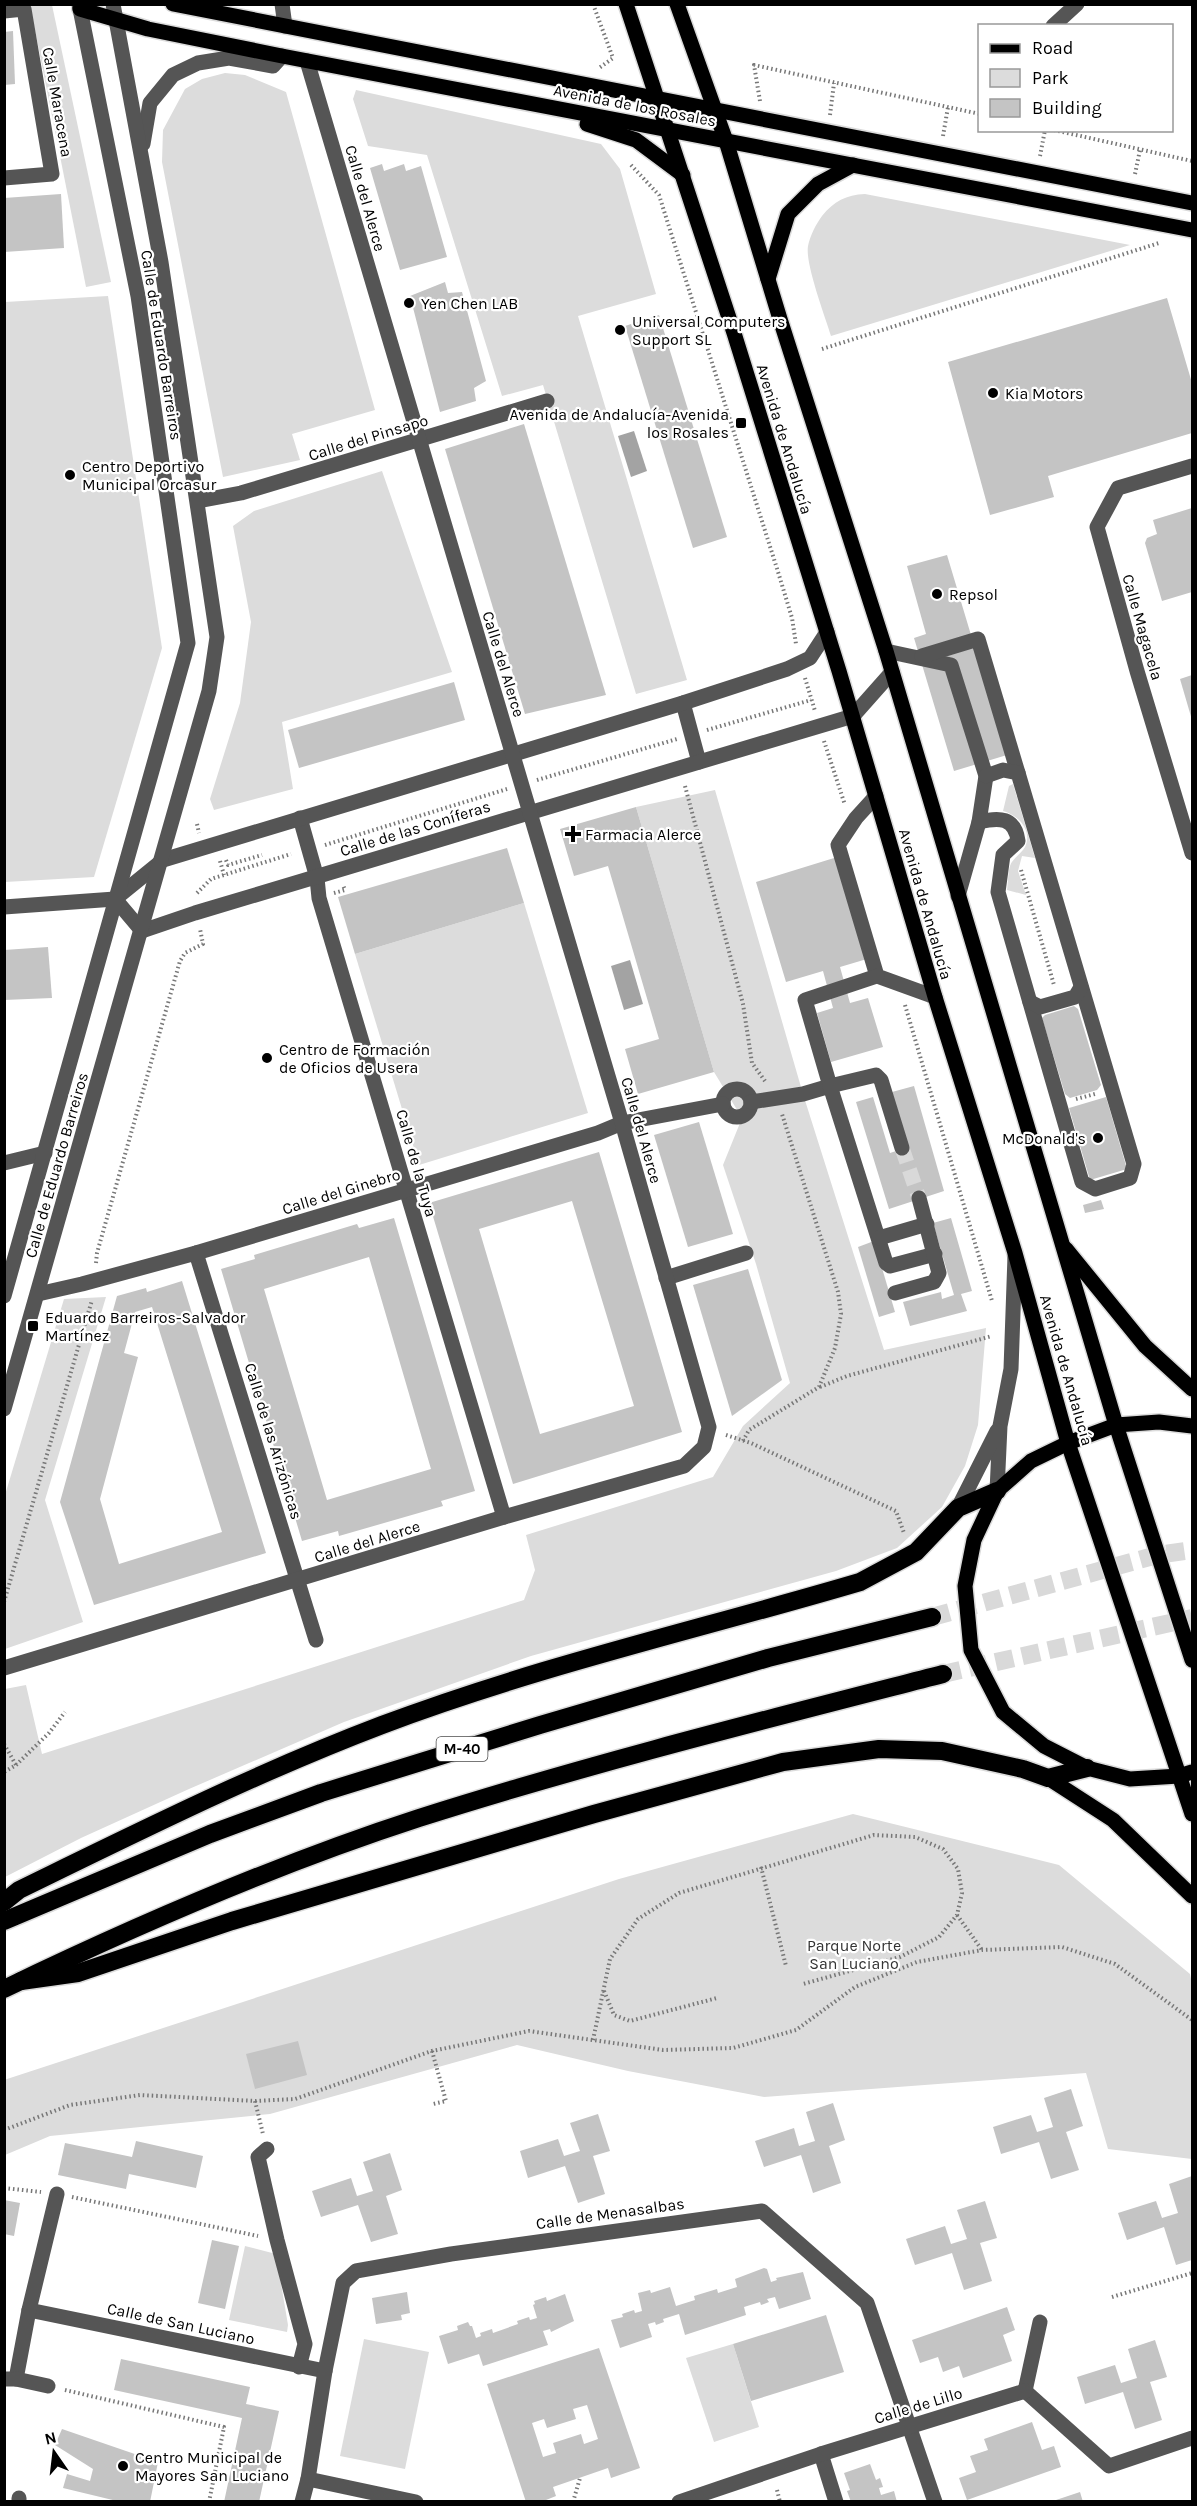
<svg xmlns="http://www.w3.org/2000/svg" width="1197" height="2506" font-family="Karla,sans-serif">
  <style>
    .green { fill: #dcdcdc }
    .water { fill: #a3a3a3 }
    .building { fill: #c4c4c4; fill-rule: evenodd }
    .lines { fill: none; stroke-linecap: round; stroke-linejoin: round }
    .minor-tunnel { stroke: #d9d9d9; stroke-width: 15; stroke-dasharray: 15 8; stroke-linecap: butt }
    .highway-tunnel { stroke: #d9d9d9; stroke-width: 18; stroke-dasharray: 18 9; stroke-linecap: butt }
    .major-casing { stroke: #dbdbdb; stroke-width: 18 }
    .highway-casing { stroke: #dbdbdb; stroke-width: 21 }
    .path { stroke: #777; stroke-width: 4; stroke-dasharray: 1.5 3; stroke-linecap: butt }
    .minor { stroke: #555; stroke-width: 15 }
    .major { stroke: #000; stroke-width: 15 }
    .highway { stroke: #000; stroke-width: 18 }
    .poi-dot { fill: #000; stroke: #fff; stroke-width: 2 }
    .labels { text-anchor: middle; stroke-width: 4.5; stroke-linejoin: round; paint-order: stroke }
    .shield { fill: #fff; stroke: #4c4c4c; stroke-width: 1.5 }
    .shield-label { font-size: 15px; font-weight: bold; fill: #000 }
    .street-label { font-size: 16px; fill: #000; stroke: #fff }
    .poi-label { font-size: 16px; fill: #000; stroke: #fff; text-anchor: start }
    .park-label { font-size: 16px; fill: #333; stroke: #fff }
  </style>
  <rect width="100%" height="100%" fill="#fff"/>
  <g class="green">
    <polygon points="30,5 52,5 111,282 86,287"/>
    <polygon points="225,73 245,75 286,92 375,410 292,434 300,460 223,477 162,162 163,130 185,89 202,79"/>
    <polygon points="356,90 601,144 620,169 656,294 578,316 687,680 636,694 543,385 502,396 427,155 368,146 353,99"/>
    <path d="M865 194 1130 245 831 336C825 316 805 264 808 246 810 236 816 224 822 216 834 201 846 195 865 194Z"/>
    <polygon points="108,296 162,648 94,877 5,882 5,302"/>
    <polygon points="382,471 452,672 282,722 293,789 214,810 210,799 240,703 251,622 233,526 254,511"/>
    <path d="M1013 784 1035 858 1022 856 1018 871 1026 895 1007 890C1008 883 1008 873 1010 866 1012 859 1021 854 1025 847 1033 830 1018 815 1003 811L1009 786Z"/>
    <polygon points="715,790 803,1094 884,1350 986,1328 978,1425 965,1466 942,1507 897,1548 836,1571 531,1656 344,1722 189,1789 81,1838 5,1877 5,1689 26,1685 42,1754 524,1600 535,1570 526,1535 713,1477 743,1426 790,1383 756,1264 723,1165 742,1118 714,1072 636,807"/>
    <polygon points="524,903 588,1113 419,1165 355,954"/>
    <polygon points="106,1297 45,1500 83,1622 5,1649 5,1495 64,1299"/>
    <polygon points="853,1814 1059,1865 1190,1974 1192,1984 1192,2159 1108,2149 1086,2073 764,2097 628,2071 517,2045 270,2114 50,2136 5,2155 4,2080 619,1879"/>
    <polygon points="245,2246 276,2254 288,2325 287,2332 229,2320"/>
    <polygon points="364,2339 429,2352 405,2469 340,2456"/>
    <polygon points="733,2344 759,2427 714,2442 686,2358"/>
  </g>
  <g class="water">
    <polygon points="634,431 647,471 631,477 618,436"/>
    <polygon points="630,960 643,1004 624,1010 611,966"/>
  </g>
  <g class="building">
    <polygon points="13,31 15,84 4,85 4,32"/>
    <polygon points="382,164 384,171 404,164 406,171 421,166 447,257 400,270 370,168"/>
    <polygon points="61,194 64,248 4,252 4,198"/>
    <polygon points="445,282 448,293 462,292 486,381 474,388 476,401 440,412 410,296"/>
    <polygon points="1167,298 1192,383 1192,433 1048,476 1054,497 990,515 948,362"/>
    <polygon points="659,315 727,537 693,548 625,326"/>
    <polygon points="524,424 606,695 525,714 445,449"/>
    <polygon points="1192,508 1192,592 1162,601 1145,543 1147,538 1157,534 1153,520"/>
    <polygon points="947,555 1007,755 954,771 914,638 926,634 907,566"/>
    <polygon points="1192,675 1192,720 1180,679"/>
    <polygon points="454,682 465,720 299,768 288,730"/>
    <polygon points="636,807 714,1072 638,1094 625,1049 659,1039 608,866 574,876 560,829"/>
    <polygon points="507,848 524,903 355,954 338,897"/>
    <polygon points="847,854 877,956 840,967 850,1003 868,998 883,1047 831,1062 817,1013 833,1008 823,971 786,982 756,882"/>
    <polygon points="48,947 52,998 4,1000 4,950"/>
    <polygon points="1074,1006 1078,1009 1101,1085 1097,1090 1070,1098 1065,1094 1042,1018 1045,1015"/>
    <polygon points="914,1086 944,1191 889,1209 856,1102 873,1097 890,1153 908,1147 892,1092"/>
    <polygon points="1106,1097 1127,1169 1090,1180 1069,1108"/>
    <polygon points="699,1122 733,1234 688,1247 654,1135"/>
    <path d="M599 1152 682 1432 513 1484 429 1203ZM572 1201 634 1406 540 1434 479 1229Z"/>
    <polygon points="1101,1200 1104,1209 1085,1213 1083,1205"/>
    <path d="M394 1218 475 1491 441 1501 443 1506 339 1536 338 1531 302 1541 221 1269 255 1259 254 1255 357 1224 359 1228ZM369 1257 431 1469 327 1500 264 1289Z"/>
    <polygon points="951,1218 972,1291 961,1294 967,1311 910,1326 903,1302 941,1292 942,1299 954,1295 933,1223"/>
    <polygon points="874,1241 895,1312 879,1317 858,1247"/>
    <polygon points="748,1269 782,1380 732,1416 693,1285"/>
    <path d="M182 1281 266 1553 94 1605 60 1502 117 1296 146 1288 147 1292ZM152 1307 222 1532 119 1564 100 1499 138 1357 124 1353 135 1312Z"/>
    <polygon points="298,2041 307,2075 255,2089 246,2054"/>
    <polygon points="1071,2089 1083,2126 1066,2132 1079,2170 1051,2179 1039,2142 1001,2154 993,2127 1031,2115 1037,2132 1053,2127 1044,2098"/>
    <polygon points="833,2103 845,2140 829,2146 841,2183 813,2193 801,2155 764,2167 755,2141 794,2128 799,2146 815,2141 806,2112"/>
    <polygon points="598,2114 610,2151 593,2156 605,2194 578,2203 565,2166 528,2178 520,2151 558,2139 564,2156 580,2151 570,2123"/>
    <polygon points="136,2141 203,2156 196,2188 129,2174 126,2189 58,2175 65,2143 132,2157"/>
    <polygon points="390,2153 402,2190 386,2196 398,2234 371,2242 358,2205 321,2217 312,2191 351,2178 357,2196 373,2191 363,2162"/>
    <polygon points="1192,2176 1192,2260 1176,2265 1164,2227 1127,2240 1118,2213 1156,2201 1162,2218 1178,2213 1169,2184"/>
    <polygon points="4,2200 20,2203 14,2236 4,2234"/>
    <polygon points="985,2201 997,2238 980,2243 992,2281 964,2290 952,2253 915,2265 906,2239 945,2226 951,2244 967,2239 957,2210"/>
    <polygon points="212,2240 239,2246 225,2309 198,2303"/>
    <polygon points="764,2268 767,2269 771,2282 777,2280 776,2278 803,2272 811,2299 779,2309 775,2297 767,2299 769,2302 761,2305 760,2302 744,2307 746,2315 685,2335 679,2314 663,2319 664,2322 656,2325 655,2322 648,2324 652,2337 620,2348 611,2320 623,2317 622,2314 634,2310 635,2313 642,2311 638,2293 650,2290 651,2293 670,2287 676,2306 695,2300 694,2296 717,2289 718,2293 737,2287 735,2279"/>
    <polygon points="407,2292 410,2313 401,2315 402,2320 376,2324 372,2298"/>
    <polygon points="565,2294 574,2321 551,2332 550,2329 543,2331 548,2345 483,2366 479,2354 448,2364 439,2336 458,2330 457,2326 468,2322 470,2326 472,2326 476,2338 481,2336 480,2333 492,2329 493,2333 518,2324 517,2321 529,2317 530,2320 537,2318 533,2305 535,2304 534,2301 546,2297 547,2301"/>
    <polygon points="1007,2307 1015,2330 1003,2335 1012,2361 963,2378 959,2366 943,2372 938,2357 920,2363 912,2340"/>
    <polygon points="826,2315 844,2372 751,2401 733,2344"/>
    <polygon points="1155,2340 1167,2377 1150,2382 1162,2420 1135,2429 1123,2392 1085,2404 1077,2377 1115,2365 1121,2383 1137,2378 1128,2349"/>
    <path d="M599 2348 640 2468 611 2478 608 2468 553 2487 556 2496 541 2502H526L487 2384ZM587 2405 598 2439 584 2444 581 2434 553 2443 556 2453 543 2457 532 2423 544 2419 547 2428 576 2419 573 2409Z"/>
    <polygon points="121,2359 250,2387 246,2404 279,2411 259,2502 224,2502 242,2418 114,2390"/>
    <polygon points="1032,2422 1042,2450 1054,2446 1061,2467 967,2500 959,2478 976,2472 970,2456 988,2450 984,2439"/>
    <polygon points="62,2429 158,2462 150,2502 121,2502 63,2488 67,2474 90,2481 93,2469 55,2445"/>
    <polygon points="870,2464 876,2480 880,2478 883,2487 879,2488 881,2495 894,2491 897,2502 868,2500 851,2502 847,2491 850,2490 844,2473"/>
    <polygon points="1080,2492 1083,2502 1053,2502 1053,2501"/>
  </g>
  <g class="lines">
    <polyline class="minor-tunnel" points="902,1148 919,1198"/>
    <g class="highway-tunnel">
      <polyline points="932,1617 1157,1555 1192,1550"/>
      <polyline points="943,1674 1192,1618"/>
    </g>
    <g class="major-casing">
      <g id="major">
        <polyline points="173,4 1192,203"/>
        <polyline points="626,4 734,333 839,671 935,997 1015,1253 1068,1443 1192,1814"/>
        <polyline points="677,4 726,141 780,319 886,651 1116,1425 1192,1660"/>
        <polyline points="80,9 148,29 282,56 1192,230"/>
        <polyline points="587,124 636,140 683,175"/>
        <polyline points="768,279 788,214 818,184 853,165"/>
        <polyline points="1066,1249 1145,1346 1192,1389"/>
        <polyline points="1192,1426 1159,1422 1116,1425 1068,1443 1031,1461 997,1491 974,1540 965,1586 971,1650 1003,1712 1044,1746 1087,1768 1130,1779 1179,1776 1192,1772"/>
        <polyline points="1048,1778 1113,1820 1192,1896"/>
      </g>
    </g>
    <g class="highway-casing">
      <g id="highway">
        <path d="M4 1902 19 1890C138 1832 258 1772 382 1725 538 1666 701 1629 860 1582L916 1552 958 1508 997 1491"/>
        <polyline points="4,1921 210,1834 321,1793 540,1725 768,1658 932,1617"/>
        <polyline points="21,1981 78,1973 232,1921 594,1814 783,1762 879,1749 942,1751 1023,1769 1048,1778 1087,1768"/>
        <path d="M4 1989C139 1924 277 1864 419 1818 592 1763 768 1719 943 1674"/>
      </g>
    </g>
    <g class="path">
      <polyline points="593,4 613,58 599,68"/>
      <polyline points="760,101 754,65 980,114"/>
      <polyline points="830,115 834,83"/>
      <polyline points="1054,130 1192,161"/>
      <polyline points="943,136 948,107"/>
      <polyline points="1040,156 1045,130"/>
      <polyline points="631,165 659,195 779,575 792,618 796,644"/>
      <polyline points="1135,174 1140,150"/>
      <polyline points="822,349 1159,243"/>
      <polyline points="805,678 815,711"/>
      <polyline points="707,730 811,700"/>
      <polyline points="824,741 845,805"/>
      <polyline points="537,780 677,739"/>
      <polyline points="685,786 743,1004 752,1063 765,1081"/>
      <polyline points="197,824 199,833"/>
      <polyline points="325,845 507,789"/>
      <polyline points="226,860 228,865 262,855"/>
      <polyline points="220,861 224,875"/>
      <polyline points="1021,870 1054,985"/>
      <polyline points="197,893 211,879 291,854"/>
      <polyline points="334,893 345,890 343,885"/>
      <polyline points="905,1005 992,1301"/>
      <polyline points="1076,1099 1095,1094"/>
      <polyline points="96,1263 97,1253 180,961 185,953 203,944 200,929"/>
      <polyline points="820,1387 847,1376 992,1336"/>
      <polyline points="726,1435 751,1443 896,1511 904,1533"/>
      <polyline points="743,1441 749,1430 819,1387 835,1348 841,1314 838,1292 782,1114"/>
      <polyline points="4,1602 92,1300"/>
      <polyline points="4,1744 16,1765 4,1772"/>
      <polyline points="16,1765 49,1733 65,1712"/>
      <polyline points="761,1867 786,1966"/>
      <polyline points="957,1915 982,1950"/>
      <polyline points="604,1991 614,2015 630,2021 717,1998"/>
      <polyline points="593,2040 610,1959 638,1919 679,1893 874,1835 915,1837 943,1849 958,1869 962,1893 957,1915 939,1937 900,1957 803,1984"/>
      <polyline points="432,2051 446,2101 433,2104"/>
      <polyline points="255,2101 263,2134"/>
      <polyline points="4,2130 70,2105 140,2095 255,2101 295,2099 432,2051 529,2031 663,2050 733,2048 796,2030 855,1987 917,1962 982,1950 1062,1947 1115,1964 1192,2020"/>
      <polyline points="4,2188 41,2192"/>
      <polyline points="72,2197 258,2236"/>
      <polyline points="1112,2297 1192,2273"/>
      <polyline points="65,2390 224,2427 209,2502"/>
      <polyline points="777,2490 780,2502"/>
      <polyline points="573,2502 580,2478"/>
    </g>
    <g class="minor">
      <polyline points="282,4 285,26"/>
      <polyline points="4,11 24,9 52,174 4,178"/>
      <polyline points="1053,26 1077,4"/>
      <polyline points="143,144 150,103 173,75 198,63 229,58 273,66 282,56"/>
      <polyline points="1192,466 1118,488 1097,527 1137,671 1192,853"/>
      <polyline points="198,501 241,493 547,401"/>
      <polyline points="886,651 951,665 986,776 979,822 958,896"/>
      <polyline points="922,656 978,639 1018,773"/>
      <polyline points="683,703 699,762"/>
      <polyline points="876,796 856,818 838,845 877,976 935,997"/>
      <polyline points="300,818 317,878 319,898 504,1517"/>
      <path d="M979 822C999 817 1015 817 1018 841L1003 855 998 892 1082 1182 1095 1189 1130 1178 1134 1164 1018 773 1003 770 986 776"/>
      <polyline points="115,899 163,860 683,703 787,669 810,658 827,632"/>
      <polyline points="115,899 142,931"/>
      <polyline points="4,907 115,899"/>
      <polyline points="142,931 195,913 853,716 892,672"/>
      <polyline points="1030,1002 1040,1007 1075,997 1081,987"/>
      <circle cx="737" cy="1103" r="14"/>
      <polyline points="751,1102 803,1094 830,1086 805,1000 877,976"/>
      <polyline points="902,1148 881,1080 876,1075 830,1086 886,1263 890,1266 935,1254"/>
      <polyline points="4,1163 45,1153"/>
      <polyline points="879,1238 927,1224"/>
      <polyline points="196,1253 316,1640"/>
      <polyline points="666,1278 746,1253"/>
      <polyline points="895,1293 934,1282 939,1273 919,1198"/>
      <polyline points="38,1294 82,1284 196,1253 598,1133 622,1123 723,1104"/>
      <polyline points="4,1296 188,643 138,296 79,4"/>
      <polyline points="4,1409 209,691 217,637 161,262 113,4"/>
      <polyline points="997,1491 1000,1426 1011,1369 1015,1256"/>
      <polyline points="958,1508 997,1431"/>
      <polyline points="4,1668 504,1517 684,1466 704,1447 709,1427 622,1123 307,61"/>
      <polyline points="267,2149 258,2157 277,2240 305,2344 299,2367"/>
      <polyline points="29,2310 325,2371"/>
      <polyline points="4,2379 16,2379 29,2310 57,2194"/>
      <polyline points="16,2379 48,2386"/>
      <polyline points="1025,2391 1109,2466 1192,2438"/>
      <polyline points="1025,2391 1040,2322"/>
      <polyline points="821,2454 836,2502"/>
      <polyline points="308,2479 416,2502"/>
      <polyline points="19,2502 19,2498"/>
      <polyline points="302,2502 308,2479 325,2371 343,2283 356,2271 451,2254 762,2211 867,2303 935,2502"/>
      <polyline points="679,2502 821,2454 1025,2391"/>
    </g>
    <use href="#major" class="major"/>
    <use href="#highway" class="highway"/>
  </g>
  <g class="poi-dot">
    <circle cx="409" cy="303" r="6"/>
    <circle cx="620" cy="330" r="6"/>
    <circle cx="993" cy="393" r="6"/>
    <rect x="735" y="417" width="12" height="12" rx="3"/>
    <circle cx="70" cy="475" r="6"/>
    <circle cx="937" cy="594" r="6"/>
    <path d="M570 825h6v6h6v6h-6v6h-6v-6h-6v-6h6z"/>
    <circle cx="267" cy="1058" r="6"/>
    <circle cx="1098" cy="1138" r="6"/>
    <rect x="27" y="1320" width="12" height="12" rx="3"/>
    <circle cx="123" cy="2466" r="6"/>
  </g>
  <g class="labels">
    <rect class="shield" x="436.5" y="1737" width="51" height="24" rx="4.5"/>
    <g class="shield-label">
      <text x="462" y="1754">M-40</text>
    </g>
    <g class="street-label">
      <text transform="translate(58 102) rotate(80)" y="6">Calle Maracena</text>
      <text transform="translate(635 105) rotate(11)" y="6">Avenida de los Rosales</text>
      <text transform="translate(366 198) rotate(74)" y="6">Calle del Alerce</text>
      <text transform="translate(162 345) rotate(81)" y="6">Calle de Eduardo Barreiros</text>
      <text transform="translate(368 437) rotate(-17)" y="6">Calle del Pinsapo</text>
      <text transform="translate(785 439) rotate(73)" y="6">Avenida de Andalucía</text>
      <text transform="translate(1143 627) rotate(74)" y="6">Calle Magacela</text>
      <text transform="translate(504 664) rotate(73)" y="6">Calle del Alerce</text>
      <text transform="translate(415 828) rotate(-17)" y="6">Calle de las Coníferas</text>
      <text transform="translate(926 904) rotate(74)" y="6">Avenida de Andalucía</text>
      <text transform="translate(642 1130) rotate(74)" y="6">Calle del Alerce</text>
      <text transform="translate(417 1163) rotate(74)" y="6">Calle de la Tuya</text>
      <text transform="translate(56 1165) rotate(-74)" y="6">Calle de Eduardo Barreiros</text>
      <text transform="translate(341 1191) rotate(-17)" y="6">Calle del Ginebro</text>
      <text transform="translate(1067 1370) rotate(74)" y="6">Avenida de Andalucía</text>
      <text transform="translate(274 1441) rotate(73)" y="6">Calle de las Arizónicas</text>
      <text transform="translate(367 1541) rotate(-17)" y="6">Calle del Alerce</text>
      <text transform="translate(610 2213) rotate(-8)" y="6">Calle de Menasalbas</text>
      <text transform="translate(181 2323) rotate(12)" y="6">Calle de San Luciano</text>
      <text transform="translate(918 2405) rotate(-17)" y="6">Calle de Lillo</text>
    </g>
    <g class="poi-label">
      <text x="421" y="309">Yen Chen LAB</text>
      <text x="632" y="327">Universal Computers<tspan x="632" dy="18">Support SL</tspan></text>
      <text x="1005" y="399">Kia Motors</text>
      <text x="729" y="420" text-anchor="end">Avenida de Andalucía-Avenida<tspan x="729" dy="18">los Rosales</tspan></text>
      <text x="82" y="472">Centro Deportivo<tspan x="82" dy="18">Municipal Orcasur</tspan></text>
      <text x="949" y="600">Repsol</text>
      <text x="585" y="840">Farmacia Alerce</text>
      <text x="279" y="1055">Centro de Formación<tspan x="279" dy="18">de Oficios de Usera</tspan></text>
      <text x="1086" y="1144" text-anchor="end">McDonald's</text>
      <text x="45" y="1323">Eduardo Barreiros-Salvador<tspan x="45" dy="18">Martínez</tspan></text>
      <text x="135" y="2463">Centro Municipal de<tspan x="135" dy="18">Mayores San Luciano</tspan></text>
    </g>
    <g class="park-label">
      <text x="854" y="1951">Parque Norte<tspan x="854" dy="18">San Luciano</tspan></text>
    </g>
  </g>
  <rect width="1197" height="2506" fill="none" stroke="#000000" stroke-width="12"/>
  <rect x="978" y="24" width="195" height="108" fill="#ffffff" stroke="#999999" stroke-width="1.5"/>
  <rect x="990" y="44" width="30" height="9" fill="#000000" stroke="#999999" stroke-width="1.5"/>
  <text x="1032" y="54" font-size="18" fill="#000000">Road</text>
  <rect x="990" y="69" width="30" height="18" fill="#dcdcdc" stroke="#999999" stroke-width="1.5"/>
  <text x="1032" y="84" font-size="18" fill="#000000">Park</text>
  <rect x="990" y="99" width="30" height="18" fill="#c4c4c4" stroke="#999999" stroke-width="1.5"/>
  <text x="1032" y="114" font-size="18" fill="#000000">Building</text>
  <g transform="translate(54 2452) rotate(346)" stroke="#ffffff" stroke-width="4.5" paint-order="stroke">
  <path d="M0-4.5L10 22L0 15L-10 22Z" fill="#000000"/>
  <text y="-9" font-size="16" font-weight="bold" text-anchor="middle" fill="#000000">N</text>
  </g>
</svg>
